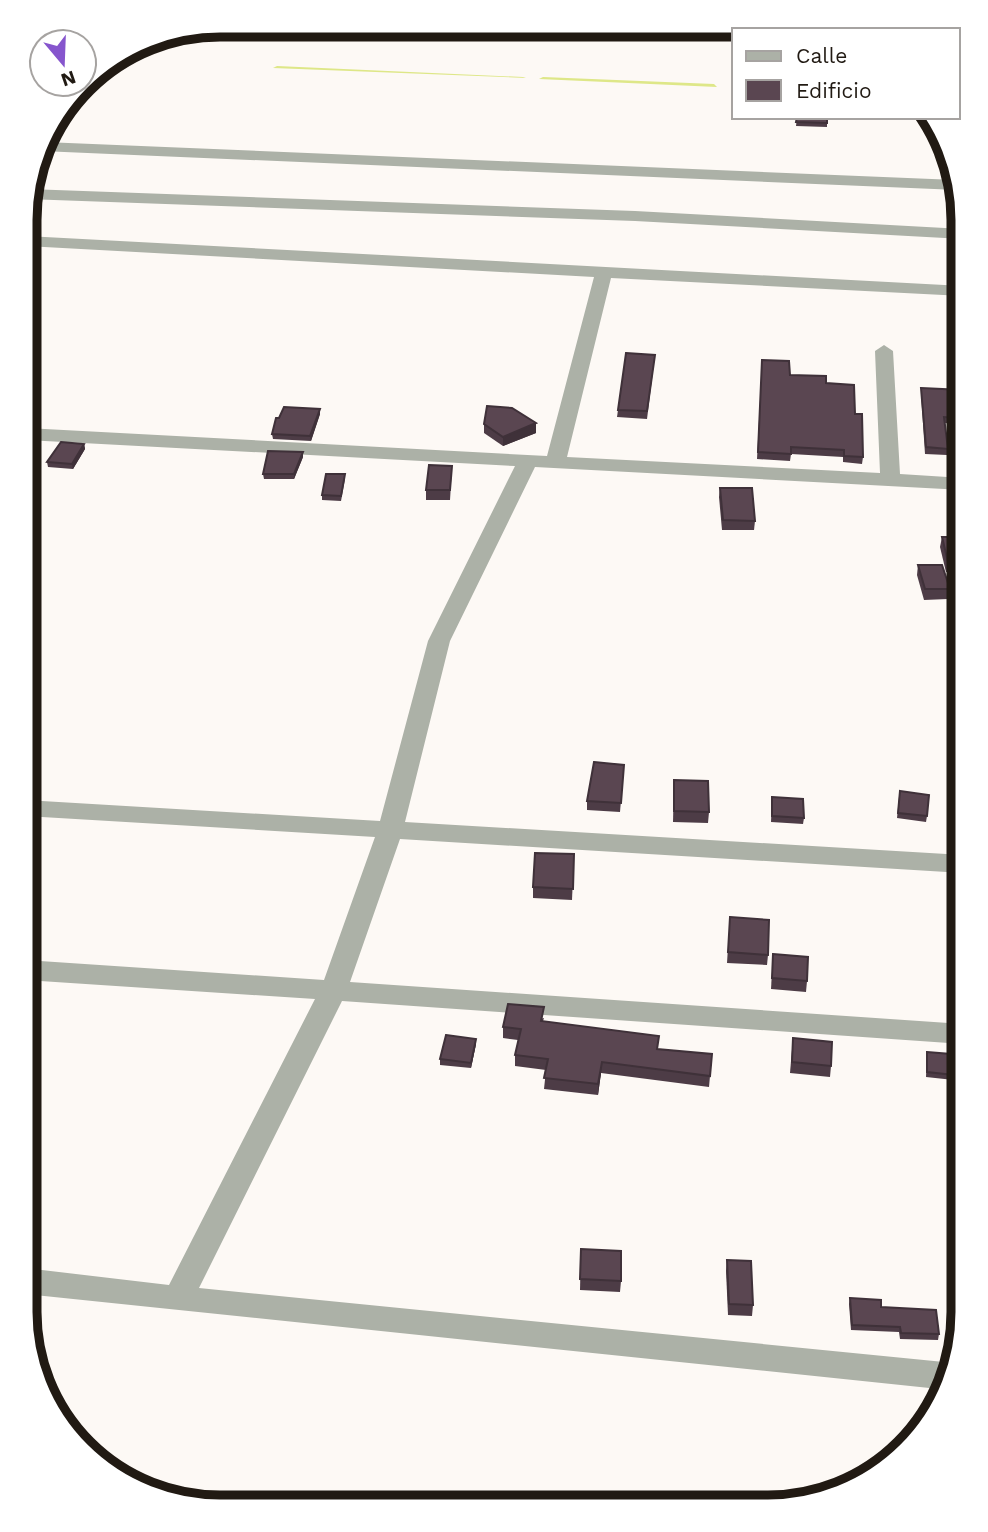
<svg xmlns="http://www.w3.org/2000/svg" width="988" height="1532" font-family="'Work Sans',sans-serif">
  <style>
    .green { fill: #dee788 }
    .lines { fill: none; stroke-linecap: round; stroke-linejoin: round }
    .minor { fill: #acb1a7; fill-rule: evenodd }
    .wall { fill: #4d3c46 }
    .shaded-wall { fill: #3f3139 }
    .building { fill: #5a4651; stroke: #3f3139; stroke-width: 2 }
    .rim { fill: none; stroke: #211a13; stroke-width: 9 }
  </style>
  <rect width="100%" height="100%" fill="#fdf9f5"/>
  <g class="green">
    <polygon points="277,66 523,77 526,78 273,68"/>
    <polygon points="543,77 714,84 717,87 539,79"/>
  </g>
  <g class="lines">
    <g class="minor">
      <polygon points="44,142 956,180 958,190 41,151"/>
      <polygon points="28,189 635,211 963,229 963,239 635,221 26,199"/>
      <polygon points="26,236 963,286 963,296 611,278 567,457 880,473 875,351 884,345 893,351 900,474 963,478 963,490 535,467 450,641 405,822 963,855 963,873 400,839 350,982 963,1024 963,1044 342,1001 199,1288 944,1362 949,1364 939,1389 25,1294 25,1268 169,1285 315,999 25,980 25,960 324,980 375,837 25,816 25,800 380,821 428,641 515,466 26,440 26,428 547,456 594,277 26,246"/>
    </g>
  </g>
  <g class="wall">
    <polygon points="797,117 827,117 827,127 796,126"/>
    <polygon points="655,355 647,419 617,417 618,410"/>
    <polygon points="762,360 790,375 826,383 855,414 863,457 862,464 843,462 843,457 791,454 790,461 757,459"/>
    <polygon points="921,388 963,390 963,417 957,416 956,424 945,423 948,449 947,455 925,454 921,394"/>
    <polygon points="320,409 320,414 311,441 273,439 272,434 279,418"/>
    <polygon points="536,423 536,433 503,446 484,433 484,424"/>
    <polygon points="84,444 85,449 73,469 48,467 47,462"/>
    <polygon points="303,452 303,457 294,479 264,479 263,474"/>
    <polygon points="452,466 450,500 426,500 426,490"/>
    <polygon points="345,479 341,501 322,500 322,495"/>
    <polygon points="720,488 755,521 754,530 722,530 719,497"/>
    <polygon points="942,537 963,537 963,572 946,572 940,547"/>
    <polygon points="918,565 950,589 948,599 924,600 917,575"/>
    <polygon points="624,765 620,812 587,810 587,801"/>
    <polygon points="674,780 709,812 708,823 673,822"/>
    <polygon points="772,797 804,818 803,824 771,822"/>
    <polygon points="899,797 927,816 926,822 897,818"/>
    <polygon points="958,802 963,803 963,836 955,835 956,813"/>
    <polygon points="574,854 572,900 533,898 533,887"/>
    <polygon points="730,917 768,955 767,965 727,963"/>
    <polygon points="773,954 807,981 806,992 771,989"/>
    <polygon points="544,1018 543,1021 658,1049 712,1054 709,1087 601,1073 598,1095 544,1089 546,1070 515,1066 515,1055 518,1040 503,1038 503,1027"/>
    <polygon points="793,1038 831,1066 830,1077 790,1073"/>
    <polygon points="476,1039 476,1044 471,1068 440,1065 440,1059"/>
    <polygon points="927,1052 963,1055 963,1081 926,1077"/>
    <polygon points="581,1249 621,1281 620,1292 580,1290"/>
    <polygon points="727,1260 753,1305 752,1316 728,1315 726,1271"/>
    <polygon points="850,1298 881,1307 939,1334 938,1340 900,1339 899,1332 851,1330 849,1304"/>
    <polygon points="925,1404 933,1404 924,1430 922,1415"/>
  </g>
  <g class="shaded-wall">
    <polygon points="320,409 320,414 311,441 310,436"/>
    <polygon points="536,423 536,433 503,446 503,437"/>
    <polygon points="84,444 85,449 73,469 72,464"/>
    <polygon points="303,452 303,457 294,479 294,474"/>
    <polygon points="476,1039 476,1044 471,1068 471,1063"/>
    <polygon points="602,1062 601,1073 598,1095 598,1084"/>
  </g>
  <g class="building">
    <polygon points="797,117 827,117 827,123 796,122"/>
    <polygon points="626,353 655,355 647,411 618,410"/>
    <polygon points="762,360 789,361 790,375 826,376 826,383 854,385 855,414 862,414 863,457 844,456 844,450 791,447 791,454 758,452"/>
    <polygon points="921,388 963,390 963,411 956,410 957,418 944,417 948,449 926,447"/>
    <polygon points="487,406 512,408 536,423 503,437 484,424"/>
    <polygon points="284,407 320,409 310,436 272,434 276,418 279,418"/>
    <polygon points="61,442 84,444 72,464 47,462"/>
    <polygon points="268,451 303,452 294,474 263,474"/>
    <polygon points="429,465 452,466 450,490 426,490"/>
    <polygon points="326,474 345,474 341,496 322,495"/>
    <polygon points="720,488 752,488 755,521 723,520"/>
    <polygon points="942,537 963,537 963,562 948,562"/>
    <polygon points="918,565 942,565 950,589 925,589"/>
    <polygon points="594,762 624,765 621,803 587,801"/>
    <polygon points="674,780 708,781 709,812 674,811"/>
    <polygon points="900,791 929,795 927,816 898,813"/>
    <polygon points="772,797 803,799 804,818 772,816"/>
    <polygon points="958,802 963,803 963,825 957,825"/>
    <polygon points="535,853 574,854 573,889 533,887"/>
    <polygon points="730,917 769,920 768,955 728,952"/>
    <polygon points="773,954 808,957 807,981 772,978"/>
    <polygon points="508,1004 544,1007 541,1021 659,1036 657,1049 712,1054 710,1076 602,1062 598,1084 544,1078 548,1059 515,1055 521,1029 503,1027"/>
    <polygon points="446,1035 476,1039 471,1063 440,1059"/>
    <polygon points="793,1038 832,1042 831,1066 792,1062"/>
    <polygon points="927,1052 963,1055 963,1076 927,1072"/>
    <polygon points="581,1249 621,1251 621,1281 580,1279"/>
    <polygon points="727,1260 751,1261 753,1305 729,1304"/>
    <polygon points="850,1298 881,1300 881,1307 936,1310 939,1334 901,1333 900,1327 852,1325"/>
    <polygon points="925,1404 933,1404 927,1422"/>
  </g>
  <path d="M0 0H988V1532H0ZM220 37H768A183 183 0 0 1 951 220V1312A183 183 0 0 1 768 1495H220A183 183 0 0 1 37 1312V220A183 183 0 0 1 220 37Z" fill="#fff" fill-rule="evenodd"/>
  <path class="rim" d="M220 37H768A183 183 0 0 1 951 220V1312A183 183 0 0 1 768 1495H220A183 183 0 0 1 37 1312V220A183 183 0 0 1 220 37Z"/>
  <rect x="732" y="28" width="228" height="91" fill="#ffffff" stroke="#a6a3a1" stroke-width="2"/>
  <rect x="746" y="51" width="35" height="10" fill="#acb1a7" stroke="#a6a3a1" stroke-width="2"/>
  <text x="796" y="63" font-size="21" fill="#211a13">Calle</text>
  <rect x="746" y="80" width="35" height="21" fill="#5a4651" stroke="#a6a3a1" stroke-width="2"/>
  <text x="796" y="98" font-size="21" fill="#211a13">Edificio</text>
  <g transform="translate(63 63) rotate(161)"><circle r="33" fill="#ffffff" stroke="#a6a3a1" stroke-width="2"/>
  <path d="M0-5L12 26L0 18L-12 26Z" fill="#8655cd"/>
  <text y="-10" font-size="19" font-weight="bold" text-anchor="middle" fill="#211a13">N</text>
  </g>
</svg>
